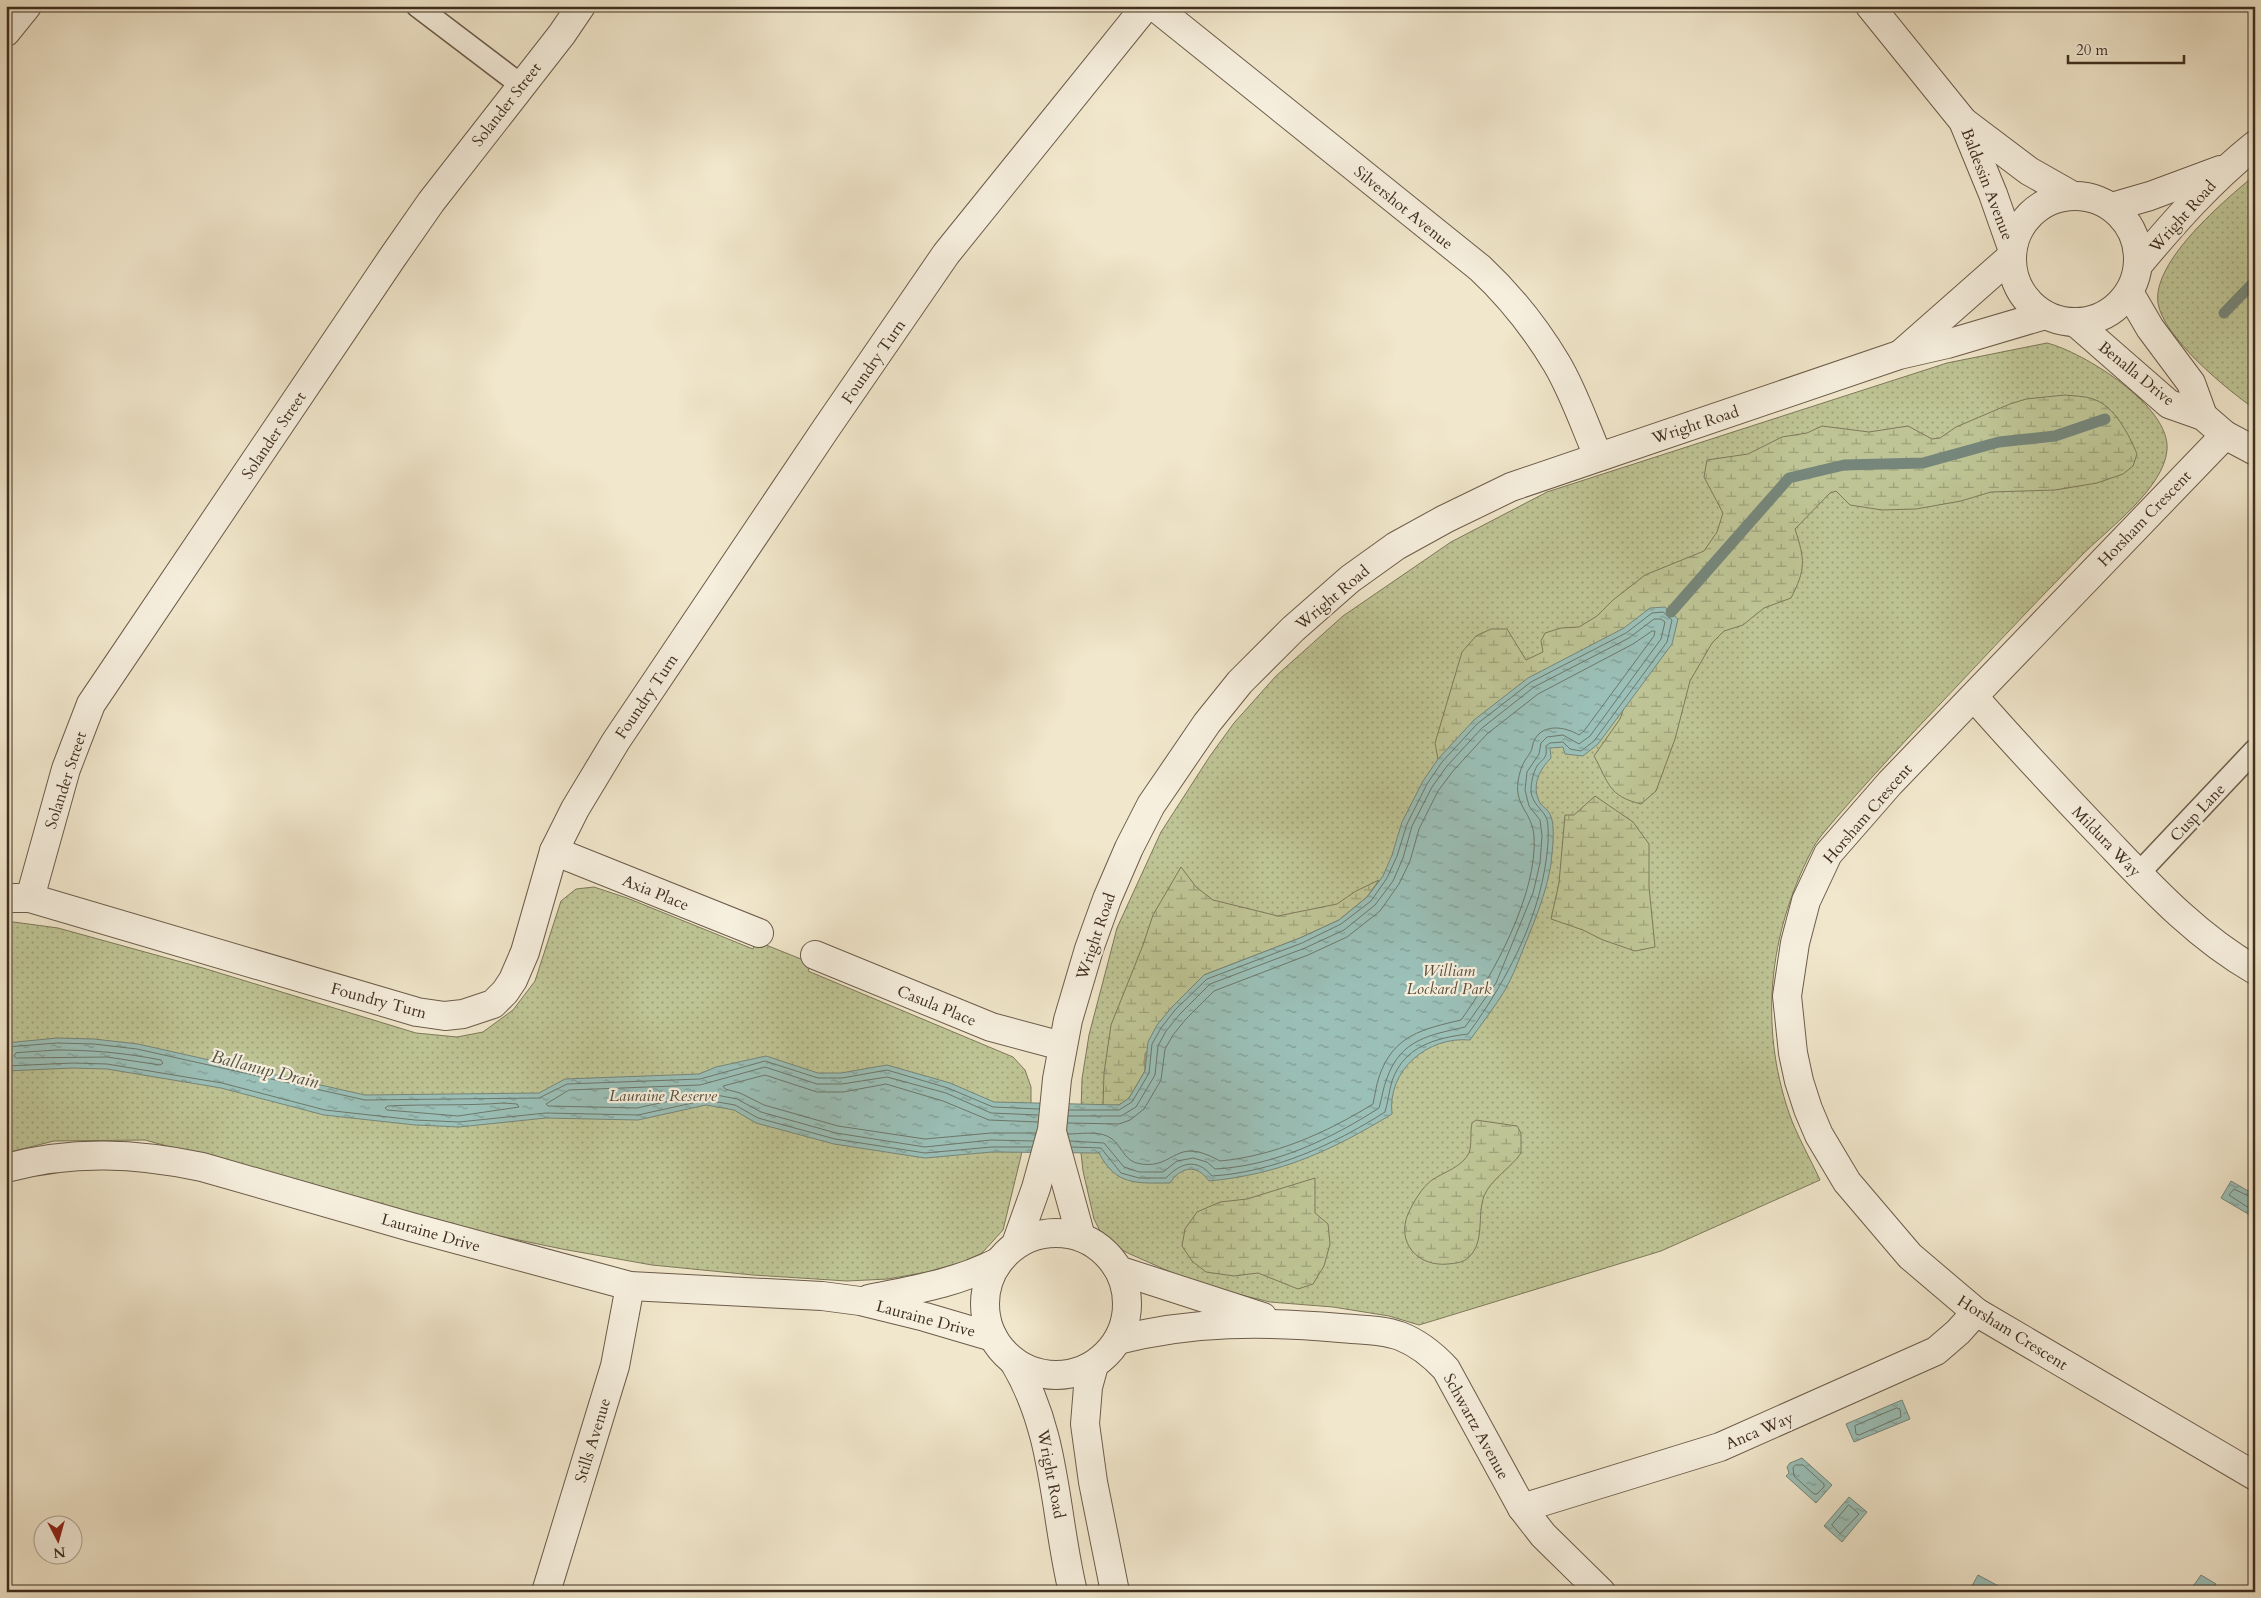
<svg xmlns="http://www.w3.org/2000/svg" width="2261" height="1598" font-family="Cardo,serif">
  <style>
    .grass { fill: url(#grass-dots); stroke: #7e795a }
    .wetland { fill: url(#wetland-marsh); stroke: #7e795a }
    .water { fill: url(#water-ripples); stroke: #76867a }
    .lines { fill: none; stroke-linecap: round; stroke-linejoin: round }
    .shore { stroke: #6d776b; stroke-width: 1 }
    .stream { stroke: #76867a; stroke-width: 11 }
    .service-casing { stroke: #6c5c4a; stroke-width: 24 }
    .minor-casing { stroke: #6c5c4a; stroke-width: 30 }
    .tertiary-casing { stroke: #6c5c4a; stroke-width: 30 }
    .service { stroke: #f6efde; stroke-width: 21 }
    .minor { stroke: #f6efde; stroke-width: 28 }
    .tertiary { stroke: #f6efde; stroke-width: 28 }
    .labels { text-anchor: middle; stroke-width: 4.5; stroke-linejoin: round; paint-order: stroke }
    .street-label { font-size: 16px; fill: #3f2e1e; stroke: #f6efde }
    .park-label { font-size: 16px; font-style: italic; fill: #584c36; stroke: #f6efde }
    .water-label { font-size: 18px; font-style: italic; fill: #565244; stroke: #f6efde }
  </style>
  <defs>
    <pattern id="grass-dots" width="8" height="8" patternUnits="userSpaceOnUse" patternTransform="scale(1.25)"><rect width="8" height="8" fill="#bec495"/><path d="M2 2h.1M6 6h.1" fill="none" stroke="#9ca079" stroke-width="1.8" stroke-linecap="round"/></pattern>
    <pattern id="wetland-marsh" width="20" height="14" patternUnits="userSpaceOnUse" patternTransform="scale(1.25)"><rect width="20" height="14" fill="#bec495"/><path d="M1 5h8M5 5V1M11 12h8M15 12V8" fill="none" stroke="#9ca079"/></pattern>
    <pattern id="water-ripples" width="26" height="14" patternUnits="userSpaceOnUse" patternTransform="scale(1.25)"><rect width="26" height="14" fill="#9bc0b8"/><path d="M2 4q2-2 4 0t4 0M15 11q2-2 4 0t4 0" fill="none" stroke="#809c95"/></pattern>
  </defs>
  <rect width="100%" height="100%" fill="#f1e7cc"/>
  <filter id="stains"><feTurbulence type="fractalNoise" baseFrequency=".004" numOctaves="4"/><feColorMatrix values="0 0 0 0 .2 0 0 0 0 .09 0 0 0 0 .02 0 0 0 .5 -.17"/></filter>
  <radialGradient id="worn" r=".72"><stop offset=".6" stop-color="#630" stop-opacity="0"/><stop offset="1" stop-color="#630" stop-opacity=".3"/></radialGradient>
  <g class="grass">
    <path d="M2255 175V409C2227 390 2163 337 2158 303 2152 261 2225 200 2255 175Z"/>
    <path d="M2047 343C2083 352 2171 406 2167 450 2164 488 2108 529 2082 555 2023 615 1965 678 1907 739 1883 765 1859 791 1836 818 1827 829 1817 839 1811 852 1769 934 1759 1025 1789 1113 1797 1136 1810 1158 1820 1180L1661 1251 1419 1325 1389 1316 1333 1307 1270 1302 1229 1292 1184 1278 1130 1254 1114 1246 1101 1233 1094 1219 1083 1171 1080 1144 1082 1079 1089 1035 1117 928 1161 832 1210 756 1234 723 1276 676 1343 616 1451 542 1547 492 1947 363Z"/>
    <polygon points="594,887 627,898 753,949 756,941 811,963 808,971 1013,1057 1025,1070 1031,1087 1031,1102 1021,1156 1003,1230 982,1253 962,1262 927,1272 888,1279 847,1281 753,1275 652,1265 562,1249 490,1234 145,1140 54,1141 6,1153 6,921 58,928 203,968 416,1033 457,1037 483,1032 513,1010 535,981 561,901 576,889"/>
  </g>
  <g class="wetland">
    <path d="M2065 395C2074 396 2085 396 2093 399 2115 406 2129 435 2137 454L2133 466 2123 474 2097 483 2055 490 1991 492 1961 501 1916 509 1882 510 1850 505 1836 491 1830 493 1795 529C1805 560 1806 569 1791 598L1764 608 1743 625 1724 631 1712 643 1690 681 1675 739 1656 791 1641 804C1608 796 1609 783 1594 756L1620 719 1629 693 1450 747 1438 759 1435 743 1462 652 1476 636 1491 629H1507L1526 660 1543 652 1541 641 1545 633 1561 628 1579 627 1597 616 1613 600 1645 575 1704 551 1717 532 1723 513 1704 477 1707 460 1748 454 1782 437 1807 433 1822 426 1869 432 1908 426 1932 439 1940 438 1956 427 2010 404 2026 399Z"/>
    <polygon points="1595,796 1633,822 1649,844 1649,887 1655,947 1635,951 1603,940 1583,930 1551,919 1559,883 1565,815 1574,815"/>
    <polygon points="1181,867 1196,887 1213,900 1278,916 1337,904 1356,891 1379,880 1367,897 1339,920 1300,938 1204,975 1145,1054 1145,1071 1129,1098 1119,1105 1103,1106 1104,1073 1111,1025 1143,945 1153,915"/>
    <path d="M1476 1120 1517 1126 1521 1133V1153C1511 1168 1491 1179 1484 1196 1477 1215 1485 1242 1469 1257 1463 1263 1456 1263 1448 1264 1418 1267 1396 1243 1408 1214 1413 1203 1422 1187 1432 1180 1444 1172 1462 1167 1469 1153 1472 1145 1470 1132 1472 1123Z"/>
    <polygon points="1315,1178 1315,1213 1328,1224 1330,1244 1324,1266 1313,1284 1298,1289 1258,1273 1234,1276 1206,1272 1192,1261 1182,1246 1185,1229 1197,1212 1220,1202 1247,1199"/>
  </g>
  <g class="water">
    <path d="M1665 607 1678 619 1672 644 1598 744 1583 756 1565 754 1563 747 1550 748 1551 758C1539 770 1531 786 1540 803 1543 807 1548 810 1550 814 1556 825 1552 852 1551 864 1546 894 1535 920 1524 947 1518 962 1513 976 1505 990 1495 1007 1482 1023 1470 1040 1428 1036 1387 1070 1392 1114 1331 1151 1281 1174 1209 1181 1197 1164 1181 1166 1170 1183 1137 1183 1116 1186 1099 1153L992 1152 925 1158 834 1144 756 1123 734 1110 706 1105 638 1120 546 1118 459 1127 415 1125 324 1115 221 1088 107 1069 73 1068 6 1071V1043L57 1038 94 1039 138 1044 365 1095 539 1093 565 1079 699 1074 716 1067 766 1056 818 1073H841L887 1065 950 1083 994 1102 1119 1105 1129 1098 1145 1071 1148 1042 1157 1025 1172 1007 1204 975 1300 938 1339 920 1367 897 1383 876 1392 855 1402 822 1423 781 1438 759 1474 720 1528 678 1624 628 1650 608Z"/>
    <polygon points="2231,1181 2255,1195 2255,1218 2221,1198"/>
    <polygon points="1902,1400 1910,1419 1854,1442 1846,1424"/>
    <polygon points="1802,1458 1832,1485 1816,1503 1786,1476 1789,1473 1787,1467 1790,1463"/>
    <polygon points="1849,1497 1867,1512 1842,1542 1824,1526"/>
    <polygon points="1978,1575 2004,1589 2003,1592 1975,1592 1977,1589 1972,1586"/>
    <polygon points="2201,1575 2216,1584 2212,1592 2186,1592 2194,1585"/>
  </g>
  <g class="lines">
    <g class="shore">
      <polyline points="6,1047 57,1043 94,1044 137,1049 365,1100 539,1098 567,1084 700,1079 765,1061 818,1078 842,1078 887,1070 948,1088 993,1107 1039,1109"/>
      <path d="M57 1050C92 1050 126 1053 161 1060L163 1063 160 1065 107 1057 16 1058 14 1056 16 1053Z"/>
      <polyline points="6,1066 73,1063 107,1064 222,1083 325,1110 415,1120 459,1122 546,1113 638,1115 706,1100 735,1105 758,1118 835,1139 925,1153 992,1147 1032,1147"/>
      <path d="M504 1103 517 1104 519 1107 458 1116 387 1110 385 1108 388 1106C426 1104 465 1106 504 1103Z"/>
      <path d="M1069 1110H1119L1132 1102 1149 1073 1152 1044 1161 1028 1175 1010 1207 979 1302 943 1341 924 1371 901 1387 878 1397 856 1407 824 1427 784 1442 762 1477 724 1531 682 1626 633 1652 613 1663 612 1672 620 1667 642 1594 741 1581 751 1570 749 1563 742 1550 743 1546 746C1546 749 1547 754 1545 757 1543 760 1539 763 1537 766 1533 773 1531 783 1531 791 1532 803 1541 808 1546 817 1549 823 1548 837 1548 843 1543 913 1508 979 1468 1034 1436 1038 1404 1046 1392 1081 1389 1091 1388 1102 1385 1112 1333 1145 1274 1172 1212 1176 1197 1158 1181 1162 1166 1178H1139L1121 1173 1101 1148 1072 1147"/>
      <path d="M1068 1116H1121L1136 1107 1155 1075 1158 1046 1166 1031 1180 1014 1210 984 1305 948 1344 930 1375 905 1393 881 1403 858 1412 826 1432 787 1447 766 1482 728 1534 687 1629 638 1654 619H1661L1665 622 1661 639 1590 736 1579 744 1563 735 1547 737 1541 743 1539 754 1527 772 1525 790 1529 806 1540 820 1542 836 1540 863 1533 893 1496 983 1465 1027C1430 1035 1401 1039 1387 1078 1383 1088 1382 1098 1379 1108 1331 1139 1274 1166 1215 1169L1207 1162 1193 1158 1177 1161 1163 1172H1139L1124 1167 1104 1143 1070 1141"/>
      <path d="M1068 1123 1119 1124 1130 1120 1144 1109 1161 1080 1165 1049 1173 1035 1186 1019 1214 991 1308 955 1347 937 1380 911 1399 884 1410 861 1419 829 1438 791 1453 771 1487 734 1538 694 1633 644 1652 631H1655L1654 636 1584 731 1579 735C1566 727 1544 723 1535 739 1532 743 1533 749 1530 753 1527 758 1523 762 1521 769 1509 805 1532 809 1534 836 1538 893 1493 976 1461 1020 1423 1029 1393 1035 1379 1077 1376 1086 1375 1095 1373 1104 1326 1133 1274 1156 1220 1161 1174 1135 1176 1169 1141 1164 1122 1162 1122 1142 1107 1136 1096 1131 1080 1134 1068 1134"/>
      <polyline points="1036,1133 991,1133 925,1139 838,1126 764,1105 740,1093 725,1089 723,1086 765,1075 817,1092 843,1092 886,1084 943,1101 989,1120 1038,1122"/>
      <polyline points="1033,1141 991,1140 925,1147 836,1133 761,1112 737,1099 706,1093 637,1108 548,1106 546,1104 569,1090 700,1085 765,1067 817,1084 842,1084 887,1077 946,1093 991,1113 1038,1115"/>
      <polyline points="2255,1199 2234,1189 2229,1195 2255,1212"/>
      <polygon points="1897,1408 1900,1409 1901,1417 1859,1435 1856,1434 1855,1426"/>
      <polygon points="1796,1465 1803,1465 1824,1484 1824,1487 1817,1494 1814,1494 1794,1476 1793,1468"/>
      <polygon points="1849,1505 1859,1514 1840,1534 1832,1525"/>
    </g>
    <g class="stream">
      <polyline points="2224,313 2255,281"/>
      <polyline points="1671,612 1789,478 1844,465 1923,463 1999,442 2055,436 2105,419"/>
    </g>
    <g class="service-casing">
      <g id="service">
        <polyline points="417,6 521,85"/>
        <polyline points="2138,874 2255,750"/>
      </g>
    </g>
    <g class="minor-casing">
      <g id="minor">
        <polyline points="1870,6 1963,121 1993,194 2012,248"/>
        <polyline points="6,32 27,6"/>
        <polyline points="1964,122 2029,171 2073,196"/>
        <polyline points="2129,292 2150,328 2191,383 2203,416"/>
        <polyline points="2075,322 2169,404 2203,416 2225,435 2255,451"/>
        <polyline points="2225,435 1890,783 1828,854 1806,901 1795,943 1787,996 1793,1053 1799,1081 1808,1109 1819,1135 1847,1182 1910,1256 1976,1312 2255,1476"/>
        <path d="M1974 697C2017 746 2061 793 2106 840 2152 888 2197 937 2255 970"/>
        <polyline points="554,851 759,933"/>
        <polyline points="6,898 30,898 417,1012 445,1016 463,1014 493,1004 505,992 513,980 525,952 554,851 575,809 616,741 825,430 946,254 1146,6"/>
        <polyline points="30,898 66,769 91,704 392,258 431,202 562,34 581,6"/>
        <polyline points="815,955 991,1027 1062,1046"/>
        <path d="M6 1168C73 1150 136 1153 202 1167L411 1227 630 1286 822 1296 860 1301 925 1317 993 1337"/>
        <polyline points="1121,1271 1263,1317"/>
        <path d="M869 1299C913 1290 957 1283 998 1262"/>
        <path d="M1118 1340C1192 1321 1264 1321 1340 1328 1360 1330 1381 1329 1400 1336 1418 1343 1433 1355 1446 1369L1522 1508 1543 1535 1601 1592"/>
        <polyline points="1522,1508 1720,1447 1936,1351 1958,1332 1976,1312"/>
        <polyline points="546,1592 615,1366 630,1286"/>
      </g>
    </g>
    <g class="tertiary-casing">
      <g id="tertiary">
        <path d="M1154 6 1480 268C1510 296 1536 329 1557 364 1574 393 1585 426 1598 456"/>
        <circle cx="2075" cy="259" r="63"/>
        <polyline points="2112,207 2150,196 2220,170"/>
        <path d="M2138 265C2174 222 2211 180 2255 145"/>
        <polyline points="1902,353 2012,256"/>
        <polyline points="1052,1132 1081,1237"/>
        <circle cx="1056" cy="1304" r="71"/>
        <polyline points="1016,1244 1036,1188 1052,1130 1057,1079 1068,1020 1089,949 1107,899 1129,848 1151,805 1207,723 1240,682 1293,629 1350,579 1396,546 1445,519 1511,487 1899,355 1947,344 2045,315"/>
        <path d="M1014 1362C1057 1433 1054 1514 1073 1592"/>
        <polyline points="1094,1365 1088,1387 1085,1424 1093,1482 1115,1592"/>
      </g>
    </g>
    <use href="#service" class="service"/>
    <use href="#minor" class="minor"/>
    <use href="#tertiary" class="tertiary"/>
  </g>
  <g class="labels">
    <g class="street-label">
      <text transform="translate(506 104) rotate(-52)" y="6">Solander Street</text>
      <text transform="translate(1988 184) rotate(69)" y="6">Baldessin Avenue</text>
      <text transform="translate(1404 207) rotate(39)" y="6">Silvershot Avenue</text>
      <text transform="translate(2182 216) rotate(-48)" y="6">Wright Road</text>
      <text transform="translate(873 361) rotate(-55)" y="6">Foundry Turn</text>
      <text transform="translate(2137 373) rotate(39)" y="6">Benalla Drive</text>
      <text transform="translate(1695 424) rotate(-18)" y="6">Wright Road</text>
      <text transform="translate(273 435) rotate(-56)" y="6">Solander Street</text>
      <text transform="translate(2144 518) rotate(-46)" y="6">Horsham Crescent</text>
      <text transform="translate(1332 597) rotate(-40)" y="6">Wright Road</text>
      <text transform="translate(646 696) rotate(-56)" y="6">Foundry Turn</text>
      <text transform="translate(65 780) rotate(-72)" y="6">Solander Street</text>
      <text transform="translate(2197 812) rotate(-47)" y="6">Cusp Lane</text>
      <text transform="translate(1867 813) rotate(-49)" y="6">Horsham Crescent</text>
      <text transform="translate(2107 841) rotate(46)" y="6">Mildura Way</text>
      <text transform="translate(656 892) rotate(22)" y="6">Axia Place</text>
      <text transform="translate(1095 936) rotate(-71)" y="6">Wright Road</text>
      <text transform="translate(379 1000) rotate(15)" y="6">Foundry Turn</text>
      <text transform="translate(937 1005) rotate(22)" y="6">Casula Place</text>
      <text transform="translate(431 1232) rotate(16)" y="6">Lauraine Drive</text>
      <text transform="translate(926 1318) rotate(15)" y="6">Lauraine Drive</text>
      <text transform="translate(2013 1332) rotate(32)" y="6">Horsham Crescent</text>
      <text transform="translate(1477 1426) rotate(61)" y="6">Schwartz Avenue</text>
      <text transform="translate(1759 1430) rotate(-23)" y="6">Anca Way</text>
      <text transform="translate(592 1440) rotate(-73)" y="6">Stills Avenue</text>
      <text transform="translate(1052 1474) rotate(79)" y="6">Wright Road</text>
    </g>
    <g class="park-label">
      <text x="1449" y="976">William<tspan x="1449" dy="18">Lockard Park</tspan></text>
      <text x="663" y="1101">Lauraine Reserve</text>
    </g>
    <g class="water-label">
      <text transform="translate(265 1069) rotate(14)" y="6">Ballanup Drain</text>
    </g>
  </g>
  <rect width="2261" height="1598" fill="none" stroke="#f1e7cc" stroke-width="25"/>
  <rect x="8" y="8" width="2246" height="1583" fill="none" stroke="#3f2e1e" stroke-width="2.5"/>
  <rect x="12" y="12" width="2236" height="1573" fill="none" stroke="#3f2e1e"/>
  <g transform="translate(58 1540) rotate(174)"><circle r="24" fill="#f6efde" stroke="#ada291"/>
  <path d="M0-4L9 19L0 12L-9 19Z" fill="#8f2418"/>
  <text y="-8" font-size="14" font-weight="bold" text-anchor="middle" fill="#3f2e1e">N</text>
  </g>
  <path d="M2068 55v8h116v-8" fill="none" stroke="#3f2e1e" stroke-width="2.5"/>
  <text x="2076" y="55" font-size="15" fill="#3f2e1e" stroke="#f6efde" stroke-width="4" paint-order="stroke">20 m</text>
  <rect width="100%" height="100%" filter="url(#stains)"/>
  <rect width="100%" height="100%" fill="url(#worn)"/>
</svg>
